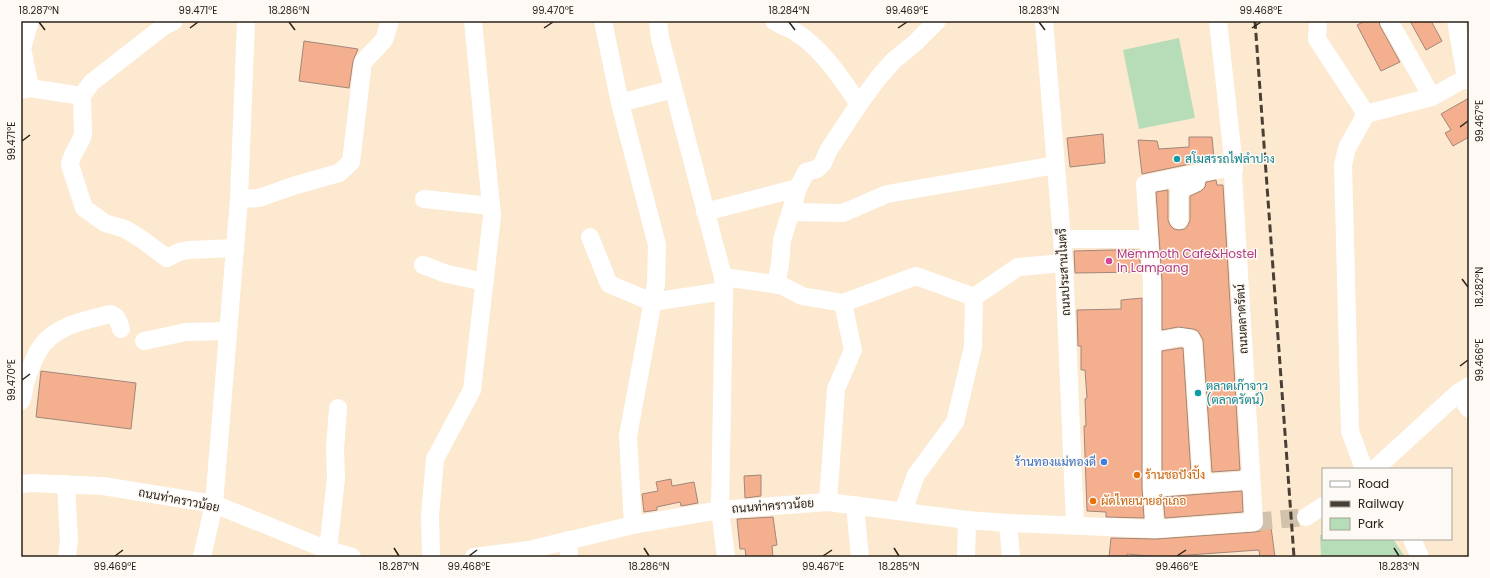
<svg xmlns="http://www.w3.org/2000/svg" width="1490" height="578" font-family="Poppins,Sarabun,sans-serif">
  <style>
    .green { fill: #b7ddb8 }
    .building { fill: #f4af8f; stroke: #a28679 }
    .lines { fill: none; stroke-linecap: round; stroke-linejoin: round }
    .minor-tunnel { stroke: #d2c1ab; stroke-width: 18; stroke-dasharray: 18 9; stroke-linecap: butt }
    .minor { stroke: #fff; stroke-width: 18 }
    .rail { stroke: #494035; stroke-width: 3; stroke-dasharray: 8 4; stroke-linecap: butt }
    .ticks { fill: none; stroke: #292219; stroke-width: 1.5 }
    .culture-dot { fill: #0f9aa8; stroke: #fdf9f4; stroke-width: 1.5 }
    .hotel-dot { fill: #d1479c; stroke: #fdf9f4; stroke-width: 1.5 }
    .shop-dot { fill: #3f7fe0; stroke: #fdf9f4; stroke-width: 1.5 }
    .food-dot { fill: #e8710a; stroke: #fdf9f4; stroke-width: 1.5 }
    .labels { text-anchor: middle; stroke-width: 3; stroke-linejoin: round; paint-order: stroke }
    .culture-label { font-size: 12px; fill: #0d838f; stroke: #fdf9f4; text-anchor: start }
    .hotel-label { font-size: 12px; fill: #b23c85; stroke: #fdf9f4; text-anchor: start }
    .street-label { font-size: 12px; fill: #292219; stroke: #fdf9f4 }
    .shop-label { font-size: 12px; fill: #366cbe; stroke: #fdf9f4; text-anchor: end }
    .food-label { font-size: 12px; fill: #c56008; stroke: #fdf9f4; text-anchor: start }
    .neatline { fill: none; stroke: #292219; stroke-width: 1.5 }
    .ticks-label { font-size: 10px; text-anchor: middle; fill: #292219 }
  </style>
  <rect width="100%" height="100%" fill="#fce9d0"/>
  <g class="green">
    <polygon points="1179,38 1195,118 1139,129 1123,50"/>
    <polygon points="1320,535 1323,535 1323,539 1393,539 1405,557 1321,557"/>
  </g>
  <g class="building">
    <polygon points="1365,21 1379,21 1380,26 1400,62 1381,71 1357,25"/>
    <polygon points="1410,21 1431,21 1442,41 1426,50"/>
    <polygon points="304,41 358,49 353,61 349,88 299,81"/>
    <polygon points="1469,98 1469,137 1453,146 1445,133 1451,130 1441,114"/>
    <polygon points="1103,134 1105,163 1070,167 1067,138"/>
    <polygon points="1189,137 1212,137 1214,159 1142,174 1138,140 1157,141 1159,149 1189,147"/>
    <polygon points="1216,180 1217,185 1223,185 1240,470 1212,472 1203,340 1198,331 1193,329 1178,327 1162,330 1162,281 1156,192 1168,190 1168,220 1170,225 1174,229 1179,230 1185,229 1188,225 1190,220 1190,196 1201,191 1205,187 1206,182"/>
    <polygon points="1111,250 1139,250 1141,272 1075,273 1074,251"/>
    <polygon points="1142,298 1142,488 1144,518 1106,517 1106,512 1087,511 1084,426 1086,426 1085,399 1087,398 1085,370 1081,370 1081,346 1078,346 1077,310 1121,309 1121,300"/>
    <polygon points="1180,348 1183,348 1191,474 1162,476 1162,351"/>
    <polygon points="41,371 136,383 131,429 36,417"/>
    <polygon points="761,475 761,496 745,498 744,476"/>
    <polygon points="671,479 672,486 694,482 698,503 681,506 680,502 657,507 657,510 644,512 642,494 658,491 656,482"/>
    <polygon points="1242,491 1243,512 1165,518 1163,497"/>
    <polygon points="773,517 777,545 772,546 773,557 746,557 745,549 740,549 737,519"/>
    <polygon points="1271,527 1275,557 1260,557 1259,550 1160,557 1127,554 1127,557 1109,557 1111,538 1156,539 1255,532 1260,531 1262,528"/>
  </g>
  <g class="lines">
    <polyline class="minor-tunnel" points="1254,522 1306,517"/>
    <g class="minor">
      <polyline points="603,21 620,103 657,245 656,284 628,436 633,525"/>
      <polyline points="658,21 660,38 723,277 724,291 720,510 726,557"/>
      <path d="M774 21C780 25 787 27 794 31 822 48 840 77 859 104"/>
      <polyline points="1044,21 1064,263 1075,524"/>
      <polyline points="1318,21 1317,39 1366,114 1432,97 1466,78 1469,81"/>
      <polyline points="1389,21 1432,97"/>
      <polyline points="1456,21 1466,78"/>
      <polyline points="30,88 22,48 30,21"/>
      <polyline points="21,90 30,88 82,96 91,83 164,26 174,21"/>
      <path d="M82 96 83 134C80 146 71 153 70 165L84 208 105 223 125 229 140 238 167 258 179 252 189 250 235 248"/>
      <polyline points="620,103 673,89"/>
      <polyline points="239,199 259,198 296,185 339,173 351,162 363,62 384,40 390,21"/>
      <polyline points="424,199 491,206"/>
      <polyline points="705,212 798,188"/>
      <polyline points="791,212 843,213 887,194 1056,165"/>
      <polyline points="1179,220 1179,187 1182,183 1188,186 1196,182"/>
      <polyline points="590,237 609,284 652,302 724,291"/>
      <polyline points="1063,239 1148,239"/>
      <polyline points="423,265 447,274 485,282"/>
      <polyline points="723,277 781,285 802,296 843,303 916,276 974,297"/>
      <polyline points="776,285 780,264 782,240 798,188 806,172 817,169 823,163 828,151 859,104 879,77 894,60 914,44 937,21"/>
      <polyline points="144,341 186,332 228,331"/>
      <polyline points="1153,342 1180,337 1191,339 1193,344 1202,483"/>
      <polyline points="1458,393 1469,409"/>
      <path d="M21 401C24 394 24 385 27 377 31 367 36 352 43 344 60 324 87 320 110 314 118 316 119 323 121 329"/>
      <polyline points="1364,469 1350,431 1343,165 1347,148 1366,114"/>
      <polyline points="1375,469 1458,393 1469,386"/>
      <polyline points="21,484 32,483 103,486 214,504 328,550 352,557"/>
      <polyline points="66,484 69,540 67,557"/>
      <polyline points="1152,488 1194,484 1251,480"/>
      <polyline points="828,502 836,389 853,350 843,303"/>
      <polyline points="855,505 860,557"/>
      <polyline points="903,511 916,475 955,422 973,347 974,297 1018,267 1064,263"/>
      <polyline points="1306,517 1323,506"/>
      <polyline points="1008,523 1011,557"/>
      <polyline points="1155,529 1152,488 1152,282 1145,184 1215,170 1234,167"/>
      <polyline points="1412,539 1420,557"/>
      <polyline points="568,540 569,557"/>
      <polyline points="328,550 336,478 335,449 338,408"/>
      <polyline points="202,557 214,504 239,199 246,21"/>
      <polyline points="431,557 430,516 435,459 472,390 492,216 473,21"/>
      <polyline points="474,557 529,550 633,525 720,510 828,502 967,520 1008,523 1155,529 1254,522 1233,175 1234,167 1218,21"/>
      <polyline points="966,557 967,520"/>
    </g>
    <polyline class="rail" points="1255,21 1294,557"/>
  </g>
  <path class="ticks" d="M39 22 45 30M289 22 295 30M789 22 795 30M1039 22 1045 30M190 28 198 22M544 28 553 22M898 28 907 22M1252 28 1261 22M1460 127 1468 121M22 141 30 135M1462 279 1468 287M1460 366 1468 360M22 380 30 374M394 548 399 556M644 548 649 556M894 548 899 556M1394 548 1399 556M115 556 123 550M469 556 477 550M823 556 832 550M1177 556 1186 550"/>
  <g class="culture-dot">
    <circle cx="1177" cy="159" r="4"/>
    <circle cx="1198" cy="393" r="4"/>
  </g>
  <circle class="hotel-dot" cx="1109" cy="261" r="4"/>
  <circle class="shop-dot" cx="1104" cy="462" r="4"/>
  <g class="food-dot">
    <circle cx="1137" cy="475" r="4"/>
    <circle cx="1093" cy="501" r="4"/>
  </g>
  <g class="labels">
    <g class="culture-label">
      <text x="1185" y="163">สโมสรรถไฟลำปาง</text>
      <text x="1206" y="390">ตลาดเก๊าจาว<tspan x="1206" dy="14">(ตลาดรัตน์)</tspan></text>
    </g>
    <g class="hotel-label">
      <text x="1117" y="258">Memmoth Cafe&amp;Hostel<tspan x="1117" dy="14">In Lampang</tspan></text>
    </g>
    <g class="street-label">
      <text transform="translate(1064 272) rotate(-93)" y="4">ถนนประสานไมตรี</text>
      <text transform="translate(1242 319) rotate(-93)" y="4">ถนนตลาดรัตน์</text>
      <text transform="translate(179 500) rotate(11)" y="4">ถนนท่าคราวน้อย</text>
      <text transform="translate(773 506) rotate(-4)" y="4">ถนนท่าคราวน้อย</text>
    </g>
    <g class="shop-label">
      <text x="1096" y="466">ร้านทองแม่ทองดี</text>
    </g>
    <g class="food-label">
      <text x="1145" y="479">ร้านชอปังปิ้ง</text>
      <text x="1101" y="505">ผัดไทยนายอำเภอ</text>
    </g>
  </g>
  <rect width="1490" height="578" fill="none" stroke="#fdf9f4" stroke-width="44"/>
  <rect x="1322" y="468" width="130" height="72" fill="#fdf9f4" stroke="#a8a39c"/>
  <rect x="1330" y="481" width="20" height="6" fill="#ffffff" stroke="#a8a39c"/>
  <text x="1358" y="488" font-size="12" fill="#292219">Road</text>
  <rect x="1330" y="501" width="20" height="6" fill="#494035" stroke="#a8a39c"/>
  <text x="1358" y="508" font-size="12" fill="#292219">Railway</text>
  <rect x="1330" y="518" width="20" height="12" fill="#b7ddb8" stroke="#a8a39c"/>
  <text x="1358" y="528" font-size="12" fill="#292219">Park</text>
  <rect x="22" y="22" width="1446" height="534" class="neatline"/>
  <g class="ticks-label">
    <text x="39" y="14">18.287°N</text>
    <text x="198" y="14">99.471°E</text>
    <text x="289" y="14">18.286°N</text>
    <text x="553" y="14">99.470°E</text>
    <text x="789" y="14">18.284°N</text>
    <text x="907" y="14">99.469°E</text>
    <text x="1039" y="14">18.283°N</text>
    <text x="1261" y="14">99.468°E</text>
    <text transform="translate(1479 121) rotate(-90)" y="4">99.467°E</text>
    <text transform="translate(11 141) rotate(-90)" y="4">99.471°E</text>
    <text transform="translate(1479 287) rotate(-90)" y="4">18.282°N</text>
    <text transform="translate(1479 360) rotate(-90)" y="4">99.466°E</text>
    <text transform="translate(11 380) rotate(-90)" y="4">99.470°E</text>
    <text x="115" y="570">99.469°E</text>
    <text x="399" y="570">18.287°N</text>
    <text x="469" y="570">99.468°E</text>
    <text x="649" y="570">18.286°N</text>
    <text x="823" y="570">99.467°E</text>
    <text x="899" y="570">18.285°N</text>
    <text x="1177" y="570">99.466°E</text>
    <text x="1399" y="570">18.283°N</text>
  </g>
</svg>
